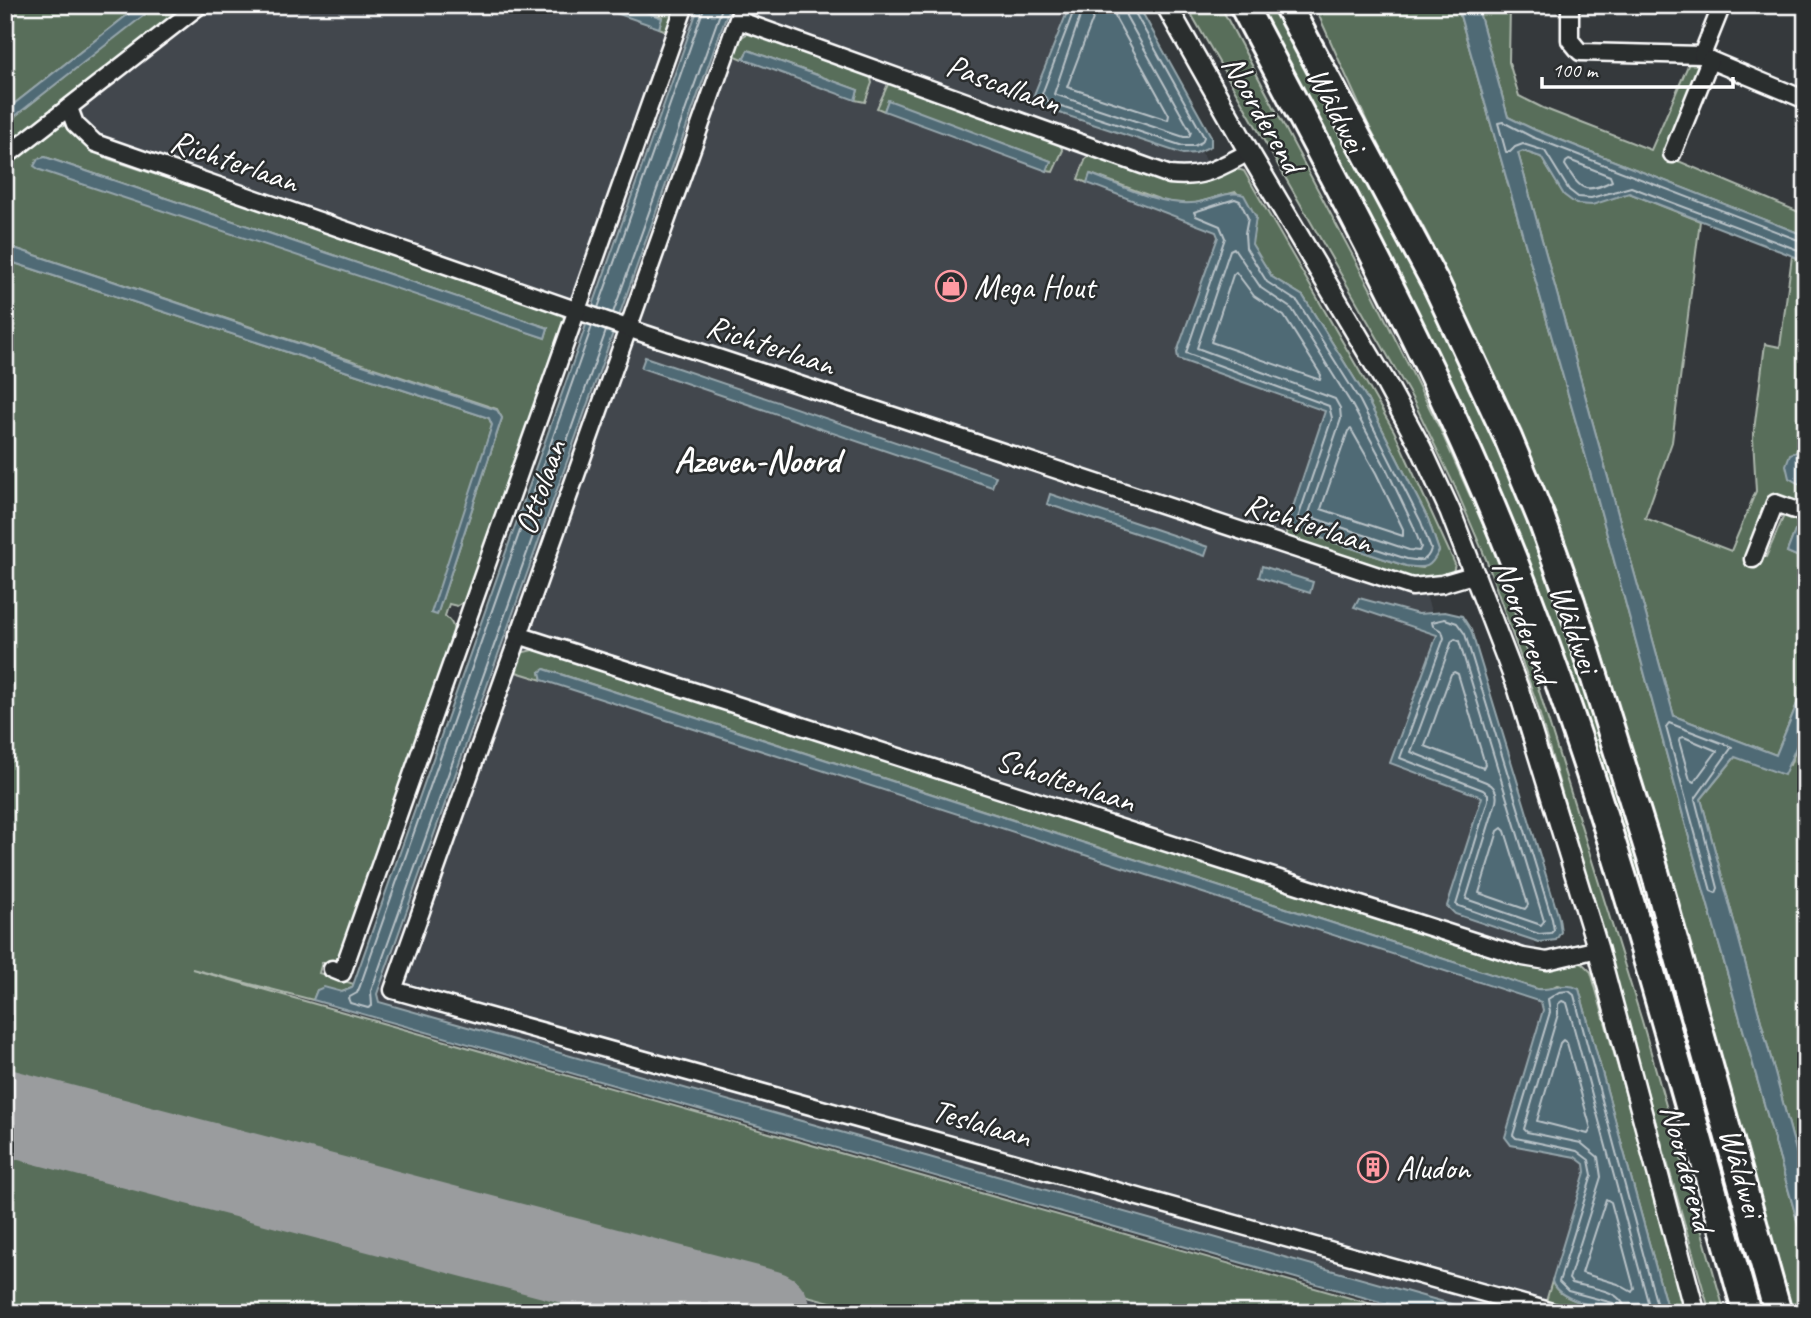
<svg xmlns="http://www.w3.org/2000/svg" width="1811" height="1318" font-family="Caveat,sans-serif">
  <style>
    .built { fill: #42474d }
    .green { fill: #586e5a; stroke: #acb6ac; stroke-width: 2; fill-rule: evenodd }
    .water { fill: #506a75; stroke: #96a6ac; stroke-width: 2 }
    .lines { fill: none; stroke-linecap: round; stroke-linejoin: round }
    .shore { stroke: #b9c3c8; stroke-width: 2 }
    .runway { stroke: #9a9c9e; stroke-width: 86 }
    .minor-casing { stroke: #fff; stroke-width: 21 }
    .tertiary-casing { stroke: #fff; stroke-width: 24 }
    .trunk-casing { stroke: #fff; stroke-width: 32 }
    .minor { stroke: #2a2d2e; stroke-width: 16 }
    .tertiary { stroke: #2a2d2e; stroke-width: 19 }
    .trunk { stroke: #2a2d2e; stroke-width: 26 }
    .labels { text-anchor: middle; stroke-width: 5; stroke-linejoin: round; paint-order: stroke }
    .street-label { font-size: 33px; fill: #fff; stroke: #2a2d2e }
    .poi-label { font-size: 33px; fill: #fff; stroke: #2a2d2e; text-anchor: start }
    .neighbourhood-label { font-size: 35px; font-weight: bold; fill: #fff; stroke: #2a2d2e }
  </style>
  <rect width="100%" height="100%" fill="#35393c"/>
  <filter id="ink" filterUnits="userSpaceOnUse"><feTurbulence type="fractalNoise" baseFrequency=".0143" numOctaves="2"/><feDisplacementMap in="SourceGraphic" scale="14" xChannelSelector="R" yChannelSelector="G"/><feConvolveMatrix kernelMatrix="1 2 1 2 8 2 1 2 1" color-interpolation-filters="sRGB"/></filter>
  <g filter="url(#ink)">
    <g class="built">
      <polygon points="147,5 1122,5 1405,528 1650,1313 1454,1313 359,1002 592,348 5,150 5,116"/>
      <polygon points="5,916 1403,1313 48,1313 5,1302"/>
    </g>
    <g class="green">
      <polygon points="5,5 140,5 5,111"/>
      <polygon points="156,5 187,5 8,146 5,144 5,124"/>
      <polygon points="628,5 673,5 675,10 671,33 659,28 662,17"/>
      <polygon points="1186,5 1220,5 1371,290 1441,431 1497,556 1642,1021 1725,1313 1710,1313 1536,701 1486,559 1455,487 1412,398"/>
      <polygon points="1253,5 1278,5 1430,294 1506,464 1529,522 1597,710 1769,1313 1753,1313 1558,661"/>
      <polygon points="1314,5 1457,5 1587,461 1694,856 1806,1252 1806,1313 1785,1313 1549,511 1429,238 1368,124"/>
      <polygon points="1477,5 1510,5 1509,62 1519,96 1543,108 1651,150 1689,63 1699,64 1700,69 1664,155 1806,215 1806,236 1535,130 1508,117"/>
      <polygon points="752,31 870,75 872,83 865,102 855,100 858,90 748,50 743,59 731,54 735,41"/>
      <polygon points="889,82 1056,140 1063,150 1053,172 1047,171 1051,161 888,101 884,111 877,108"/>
      <path d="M63 125 71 129 91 150 109 159 553 307 560 311 565 320 470 598 457 606 449 604 445 616C454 623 454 629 455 641L340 961 334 963 322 962 319 973 354 984 352 988 342 992 317 990 313 1000 192 969 1403 1313H872L5 1085V260L489 418 492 425 437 615 502 418 497 409 5 245V162L53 126ZM45 157 548 328 545 338 38 159Z"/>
      <polygon points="1523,151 1541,157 1564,194 1616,197 1629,193 1700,221 1672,442 1645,518 1731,551 1756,491 1753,438 1765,344 1780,347 1792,256 1806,261 1806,452 1802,450 1801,486 1806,488 1806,509 1772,497 1750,551 1766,557 1785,513 1806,521 1806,535 1795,531 1787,552 1806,560 1806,682 1776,755 1674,716 1518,153"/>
      <path d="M1093 154C1120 163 1165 183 1192 183 1210 183 1229 165 1244 171L1394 431 1455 564 1452 576 1417 582 1285 539 1288 522 1297 530 1406 566 1423 568 1439 551 1428 519 1366 397 1303 296 1272 277 1251 244 1256 217 1236 192 1192 204 1167 202 1091 174 1087 183 1078 179 1086 158Z"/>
      <polygon points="537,649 1522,964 1575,961 1583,964 1591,972 1687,1313 1666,1313 1667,1308 1579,989 1557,985 1547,990 1537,989 545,669 540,672 542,680 513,671 520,653"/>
      <polygon points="1806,724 1806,1188 1701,799 1735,757 1790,765"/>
      <polygon points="5,1143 657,1313 5,1313"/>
      <path d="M1552 1281C1557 1302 1602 1307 1622 1313H1572L1545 1305Z"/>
    </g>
    <g class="water">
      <polygon points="140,5 157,5 5,124 5,111"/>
      <polygon points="593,5 628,5 662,18 659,28"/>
      <polygon points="699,5 730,5 377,994 379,1002 1483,1313 1419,1313 313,1000 317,990 324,987 342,992 352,988"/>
      <polygon points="1070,5 1138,5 1211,136 1211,146 1196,153 1183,154 1044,108 1033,97"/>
      <polygon points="1457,5 1477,5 1508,117 1535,130 1806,236 1806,261 1629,193 1592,205 1576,204 1564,195 1541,157 1523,151 1518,153 1674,716 1776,755 1806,682 1806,724 1784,775 1735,757 1701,799 1806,1188 1806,1252 1694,856 1587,461"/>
      <polygon points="748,50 858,90 855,100 743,59"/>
      <polygon points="888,100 1051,161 1047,171 884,111"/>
      <polygon points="45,157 548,328 545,338 40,170 34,166 38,159"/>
      <path d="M1090 174C1121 185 1157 205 1191 203 1209 203 1226 189 1244 195L1256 217 1252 244 1272 277 1303 296 1366 397 1428 519 1439 551C1429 570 1426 568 1406 566L1297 530 1288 522 1325 411 1178 359 1177 352 1218 237 1216 232 1087 183Z"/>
      <polygon points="5,245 497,410 502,418 437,615 431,613 492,425 489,418 5,260"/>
      <polygon points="645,357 996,476 992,487 641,368"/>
      <polygon points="1802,450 1806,452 1806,488 1789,478 1786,465 1790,454"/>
      <polygon points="1050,494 1208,547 1205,556 1047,504"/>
      <polygon points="1795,531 1806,535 1806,560 1787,552"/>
      <polygon points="1262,566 1313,582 1310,593 1259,577"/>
      <polygon points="1359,598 1418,614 1445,612 1462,616 1471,630 1559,918 1561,932 1556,940 1539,942 1455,914 1447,906 1482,797 1390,763 1437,635 1354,607"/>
      <path d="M544 669 1537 989C1553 991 1564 981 1579 989L1667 1308 1666 1313C1651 1313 1635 1315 1620 1312 1602 1309 1556 1300 1552 1281L1585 1172 1584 1164 1575 1157 1511 1145 1505 1137 1543 1010 1541 1002 542 680 540 672Z"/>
    </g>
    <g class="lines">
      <g class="shore">
        <polyline points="1076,5 1042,94 1049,102 1183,146 1194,146 1202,142 1204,137 1134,11 1133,5"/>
        <polyline points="1084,5 1054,94 1184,137 1189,137 1191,132 1126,16 1124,5"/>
        <polyline points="1095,5 1094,16 1067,87 1168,120 1169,115 1116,19 1113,5"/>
        <path d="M1569 160 1610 176 1612 181C1584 195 1580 189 1565 165L1566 162Z"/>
        <path d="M1235 199 1240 201 1248 218 1245 234 1246 248 1267 282 1298 302 1360 401 1421 522 1431 549C1427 563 1419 561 1407 559L1301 524 1297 521 1332 418 1329 406 1186 353 1225 238 1220 226 1196 216 1194 212Z"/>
        <polyline points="1806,243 1532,137 1503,122 1498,123 1506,152 1510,152 1515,147 1523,144 1545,151 1569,190 1578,197 1591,198 1631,187 1806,253"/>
        <polygon points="1234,248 1261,288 1292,309 1352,405 1386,468 1413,525 1421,547 1419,551 1409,550 1308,516 1341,419 1340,408 1335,399 1197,348 1230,250"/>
        <polygon points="1236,272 1254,296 1284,316 1321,375 1320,380 1211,342 1233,275"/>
        <polyline points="598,308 705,5"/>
        <polyline points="613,313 723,5"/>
        <polyline points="592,326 360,986 357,993 348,998 350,1003 368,1008 372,1006 371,991 606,331"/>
        <polygon points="1351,429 1376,473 1403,529 1403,536 1321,509 1348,431"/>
        <polygon points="1445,619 1457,623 1465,634 1552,919 1554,930 1551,933 1539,934 1456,905 1488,800 1488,794 1483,790 1400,758 1444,638 1442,631 1433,626 1432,622"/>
        <path d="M1455 639 1459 641 1544 921 1541 925 1466 899 1496 802C1498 793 1495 786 1486 782L1411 752 1452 641Z"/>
        <polygon points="1454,672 1458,674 1485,764 1483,768 1425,746 1451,674"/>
        <polygon points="1669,723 1732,747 1695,799 1718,888 1716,893 1711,891 1666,727"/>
        <polygon points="1684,737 1717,751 1694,782 1690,780 1679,741 1680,738"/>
        <polygon points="1502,828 1505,831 1528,905 1525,909 1479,893 1498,831"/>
        <polygon points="1563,1040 1567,1043 1591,1129 1588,1134 1537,1121 1560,1043"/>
        <polygon points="1606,1199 1611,1202 1634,1288 1632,1292 1618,1284 1582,1273"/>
        <polyline points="1617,1313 1613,1303 1568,1291 1559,1282 1592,1175 1589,1160 1577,1151 1516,1138 1513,1135 1550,1012 1548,999 1559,992 1569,991 1574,995 1659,1313"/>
        <path d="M1626 1313C1624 1289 1590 1288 1572 1283L1569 1279 1601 1177 1598 1157 1581 1143 1527 1132 1524 1129 1558 1014V1004L1562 1001 1567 1003 1571 1017 1651 1313"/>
      </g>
      <polyline class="runway" points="5,1112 768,1313"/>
      <g class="minor-casing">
        <g id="minor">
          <polyline points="743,5 393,990 1556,1313"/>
          <polyline points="1570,5 1570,40 1580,52 1702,55"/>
          <polyline points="1722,5 1702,55 1710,60 1806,100"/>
          <path d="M738 20 1170 175C1204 179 1220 167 1249 152"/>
          <polyline points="69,108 75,124 95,143 627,328 1412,587 1442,584 1476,574"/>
          <polyline points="1672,154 1710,60"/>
          <polyline points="5,157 200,5"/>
          <polyline points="1753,559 1775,503 1806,514"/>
          <polyline points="518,635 1523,957 1547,961 1598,949"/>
          <polyline points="332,969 342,973 685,5"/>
        </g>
      </g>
      <g class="tertiary-casing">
        <polyline id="tertiary" points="1166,5 1249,152 1387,385 1421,448 1450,511 1518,688 1598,949 1695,1313"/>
      </g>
      <g class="trunk-casing">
        <g id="trunk">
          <path d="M1243 5C1342 193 1444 379 1520 577 1613 816 1677 1066 1747 1313"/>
          <polyline points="1287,5 1437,286 1508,438 1541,518 1571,602 1652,861 1778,1313"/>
        </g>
      </g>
      <use href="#minor" class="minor"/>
      <use href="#tertiary" class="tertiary"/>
      <use href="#trunk" class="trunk"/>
    </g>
  </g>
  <defs>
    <g id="shop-ring" transform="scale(1.575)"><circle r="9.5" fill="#2a2d2e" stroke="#ff9aa2" stroke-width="1.5"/><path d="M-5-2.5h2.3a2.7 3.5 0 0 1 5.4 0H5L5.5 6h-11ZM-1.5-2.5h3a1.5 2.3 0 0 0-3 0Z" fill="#ff9aa2"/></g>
    <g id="building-ring" transform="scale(1.575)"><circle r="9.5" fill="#2a2d2e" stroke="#ff9aa2" stroke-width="1.5"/><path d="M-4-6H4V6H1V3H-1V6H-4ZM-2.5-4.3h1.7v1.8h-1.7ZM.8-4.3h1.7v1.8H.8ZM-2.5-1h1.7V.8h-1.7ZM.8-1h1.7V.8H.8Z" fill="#ff9aa2"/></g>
  </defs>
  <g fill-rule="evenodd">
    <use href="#shop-ring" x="951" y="286"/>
    <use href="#building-ring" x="1373" y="1167"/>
  </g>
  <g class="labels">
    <g class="street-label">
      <text transform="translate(1004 83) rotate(20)" y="12">Pascallaan</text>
      <text transform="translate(1338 109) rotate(62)" y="12">Wâldwei</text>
      <text transform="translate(1264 113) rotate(60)" y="12">Noorderend</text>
      <text transform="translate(235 160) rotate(19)" y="12">Richterlaan</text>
      <text transform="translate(771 344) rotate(18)" y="12">Richterlaan</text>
      <text transform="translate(539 487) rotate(-71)" y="12">Ottolaan</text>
      <text transform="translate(1309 522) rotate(18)" y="12">Richterlaan</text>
      <text transform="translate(1526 621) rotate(70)" y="12">Noorderend</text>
      <text transform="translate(1576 628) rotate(70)" y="12">Wâldwei</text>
      <text transform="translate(1066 779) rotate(18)" y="12">Scholtenlaan</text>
      <text transform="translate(982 1122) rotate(16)" y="12">Teslalaan</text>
      <text transform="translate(1689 1167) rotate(75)" y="12">Noorderend</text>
      <text transform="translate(1743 1172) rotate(74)" y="12">Wâldwei</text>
    </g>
    <g class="poi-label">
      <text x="974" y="298">Mega Hout</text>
      <text x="1396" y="1179">Aludon</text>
    </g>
    <g class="neighbourhood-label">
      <text x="757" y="472">Azeven-Noord</text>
    </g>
  </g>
  <rect width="1811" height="1318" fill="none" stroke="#2a2d2e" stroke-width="28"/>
  <rect x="14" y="14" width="1783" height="1290" fill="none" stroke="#fff" stroke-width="2.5" filter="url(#ink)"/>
  <path d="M1542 77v10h191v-10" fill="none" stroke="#ffffff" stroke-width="3.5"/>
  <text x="1552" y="77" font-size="21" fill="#ffffff" stroke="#2a2d2e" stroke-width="5" paint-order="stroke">100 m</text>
</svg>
